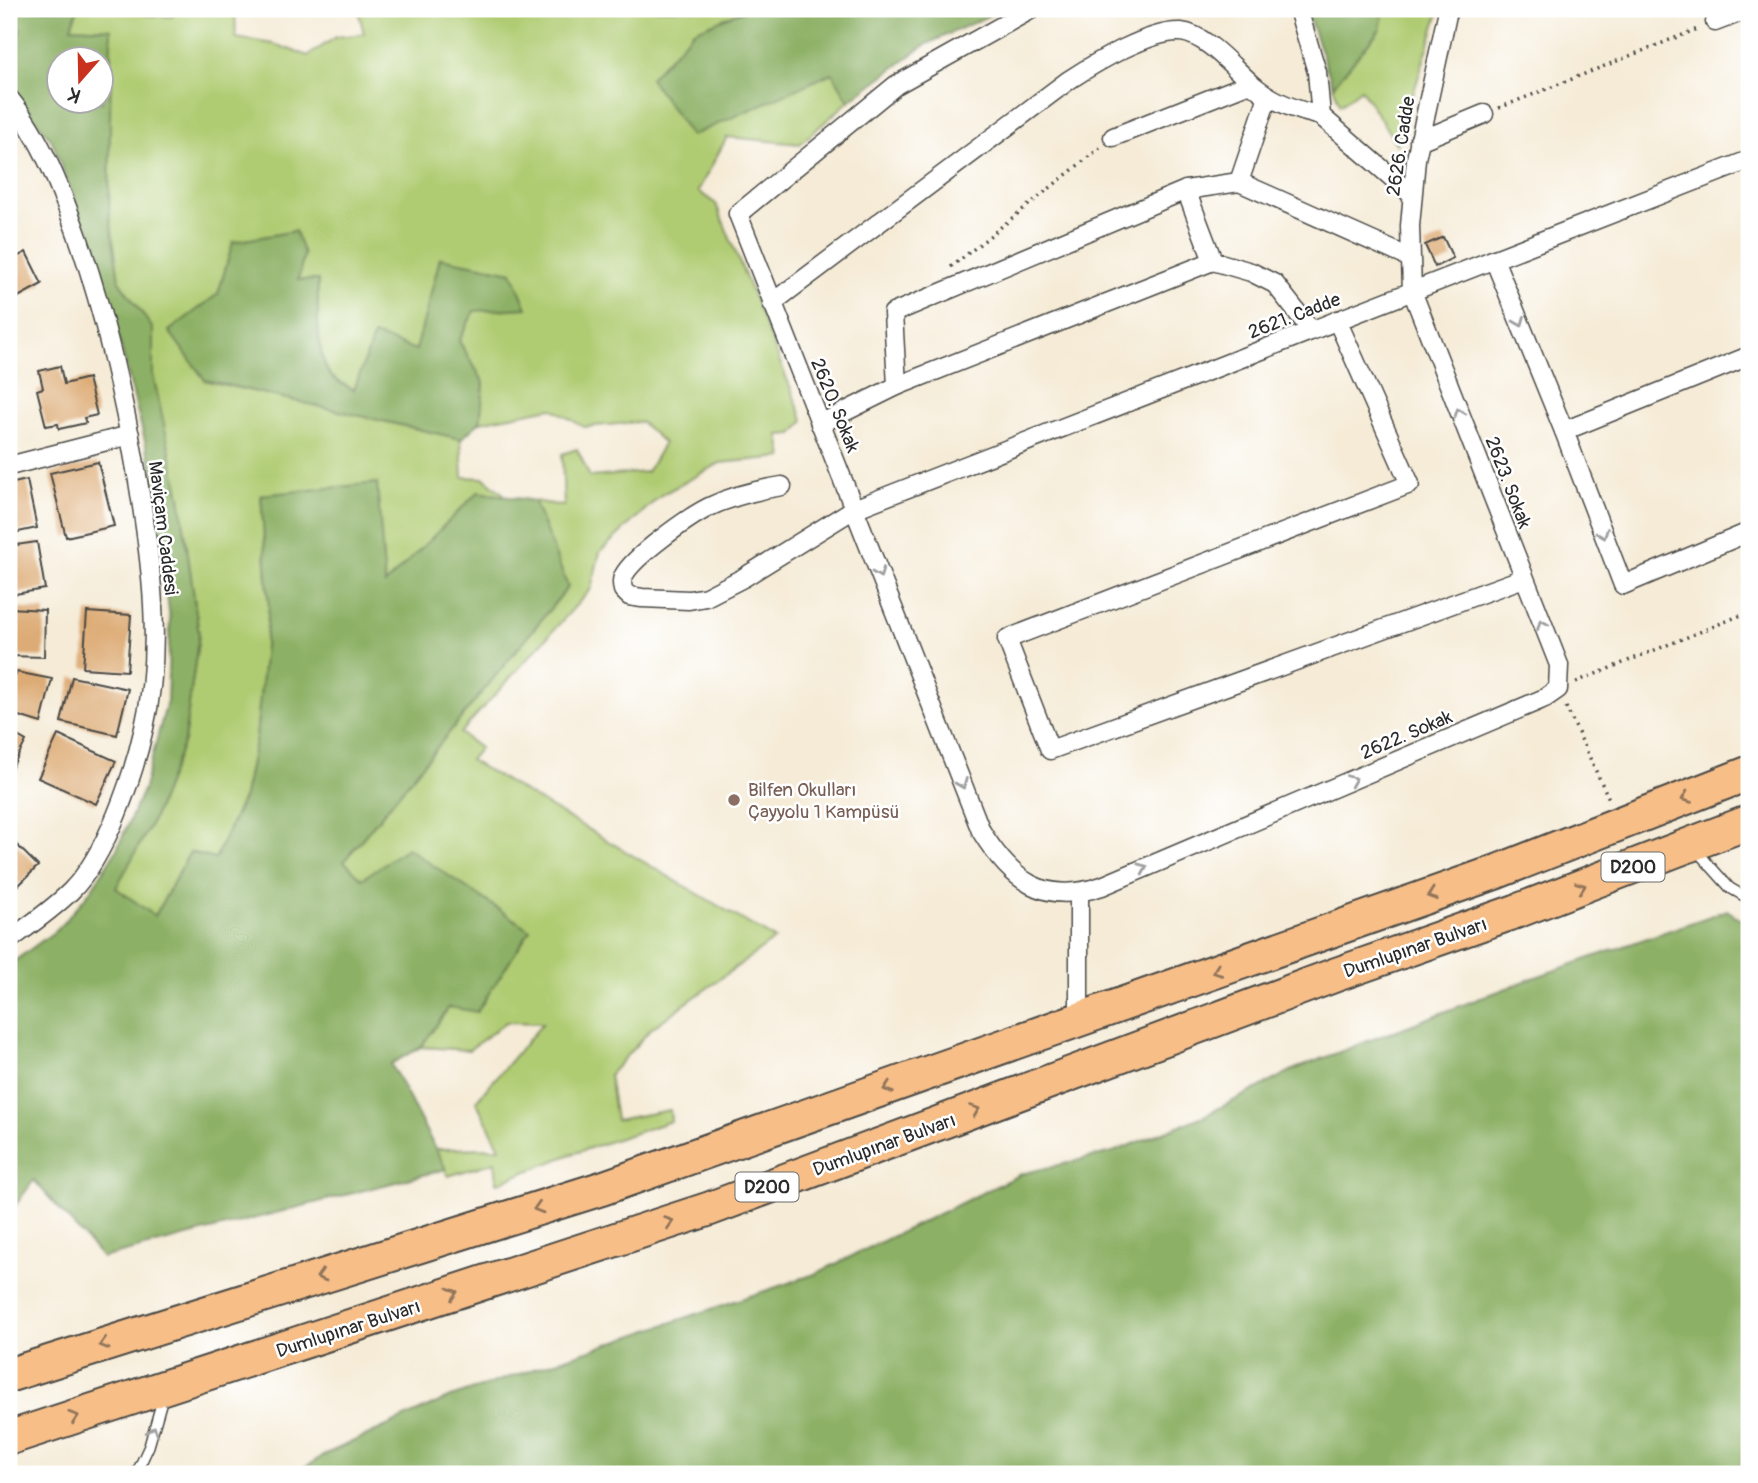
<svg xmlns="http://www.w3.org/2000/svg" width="1758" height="1483" font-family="Pangolin,sans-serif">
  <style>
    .green { fill: #b0cc73; stroke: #6e7c4f; stroke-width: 2 }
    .forest { fill: #8cb065; stroke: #5c6e48; stroke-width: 2; fill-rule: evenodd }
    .building { fill: #ddab74 }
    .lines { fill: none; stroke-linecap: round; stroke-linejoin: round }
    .lane-casing { stroke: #494845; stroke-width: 12 }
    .street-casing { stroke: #494845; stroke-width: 21 }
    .highway-casing { stroke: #494845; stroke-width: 37 }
    .path { stroke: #494845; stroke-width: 3.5; stroke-dasharray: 2 5; stroke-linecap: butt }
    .lane { stroke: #fff; stroke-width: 9 }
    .street { stroke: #fff; stroke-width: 18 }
    .highway { stroke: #f7be88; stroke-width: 33 }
    .oneway { stroke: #a0a0a0 }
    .oneway2 { stroke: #91745a }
    .education-dot { fill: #8d6e63; stroke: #fff; stroke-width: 2.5 }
    .labels { text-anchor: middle; stroke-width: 5; stroke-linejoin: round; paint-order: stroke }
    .shield { fill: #fff; stroke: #6b6b6b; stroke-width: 2 }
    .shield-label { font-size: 18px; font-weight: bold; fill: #2b2b2b }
    .street-label { font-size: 19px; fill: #2b2b2b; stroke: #fff }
    .education-label { font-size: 19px; fill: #785e54; stroke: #fff; text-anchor: start }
  </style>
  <rect width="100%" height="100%" fill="#fff"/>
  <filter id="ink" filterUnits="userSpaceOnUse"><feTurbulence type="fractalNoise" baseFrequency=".0143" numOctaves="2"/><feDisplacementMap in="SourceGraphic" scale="14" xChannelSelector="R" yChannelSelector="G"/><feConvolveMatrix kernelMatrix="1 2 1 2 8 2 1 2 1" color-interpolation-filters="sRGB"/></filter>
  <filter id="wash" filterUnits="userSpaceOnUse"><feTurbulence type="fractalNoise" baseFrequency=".00686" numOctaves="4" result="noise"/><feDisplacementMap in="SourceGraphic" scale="28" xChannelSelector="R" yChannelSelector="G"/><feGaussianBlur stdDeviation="1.57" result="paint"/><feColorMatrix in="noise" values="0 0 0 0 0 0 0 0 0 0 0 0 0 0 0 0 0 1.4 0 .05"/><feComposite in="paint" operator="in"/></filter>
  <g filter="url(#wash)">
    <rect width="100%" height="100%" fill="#f5ebd6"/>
    <g class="green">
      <path d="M78 9H138L145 15 172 17V9H235L236 38 274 44 308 56 336 37 364 34 358 9H747L694 31 833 73 849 101 800 144 727 137 698 191 716 204 804 421 793 434 779 435 783 457 720 463 661 495 600 552 591 589 460 733 480 748 470 760 775 939 652 1028 609 1075 616 1120 670 1110 671 1121 569 1155 497 1183 495 1162 448 1176 436 1149 500 1148 476 1101 543 1023 506 1022 469 1050 421 1047 449 1007 362 880 344 861 568 587 534 501 564 506 562 454 577 449 590 477 647 472 664 443 641 422 584 427 551 408 480 422 484 383 459 341 474 311 512 272 416 350 354 390C348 386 335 381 330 375 315 354 318 306 317 280H298L304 254 234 242 218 294 170 331 205 380 461 439 463 477 484 478 506 496 478 492 385 585 261 495 269 606 256 737 244 796 215 860 190 852 155 916 115 888 153 820 184 741 199 634 180 497 153 375V329L119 281 109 211 111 29 70 27Z"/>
      <polygon points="1384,9 1440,9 1397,145 1361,89 1340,105 1333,86 1380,29"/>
    </g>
    <g class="forest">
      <path d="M9 9H78L71 27 111 29 109 211 119 281 153 329V375L180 497 199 634 184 741 153 820 116 888 155 916 190 852 215 859 244 796 256 737 269 606 261 495 377 483 385 584 478 492 534 501 568 587 344 861 362 879 407 848 530 930 477 1012 449 1007 421 1047 391 1064 446 1169 102 1258 34 1180 9 1214V965L58 929 89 893 117 849 144 788 167 701 170 620 152 468 102 273 52 141 9 86V54L21 29 9 21ZM60 60H102V102H60Z"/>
      <polygon points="747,9 1003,9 925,45 849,101 832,73 691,136 650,78 694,31"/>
      <polygon points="1306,9 1384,9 1380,29 1333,86"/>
      <path d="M295 231 304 254 298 280H318C318 306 315 353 330 375 335 381 347 386 354 390L374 335 416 350 440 258 512 272 527 308 474 311 459 341 484 383 480 422 461 439 205 380 169 331 218 294 233 242Z"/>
      <polygon points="1727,910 1749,925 1749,1474 294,1474 328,1453 448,1398 815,1274 1021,1174 1113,1152 1206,1115 1295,1069 1533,978"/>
    </g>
    <g id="blocks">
      <g class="building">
        <polygon points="1443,237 1453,258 1435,267 1425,245"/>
        <polygon points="26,252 42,284 9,302 9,261"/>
        <polygon points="60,366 64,384 88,378 97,415 84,418 86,423 59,429 58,424 46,426 37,390 43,388 39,371"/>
        <polygon points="98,462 114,526 66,537 50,473"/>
        <polygon points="27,480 37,528 9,534 9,484"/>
        <polygon points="37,542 45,589 9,595 9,546"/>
        <polygon points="9,608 45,610 44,657 9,656"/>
        <polygon points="87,612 131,615 127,671 83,668"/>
        <polygon points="16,672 52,679 41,723 9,713 9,673 16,675"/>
        <polygon points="72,677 128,689 117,735 61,722"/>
        <polygon points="9,731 26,741 9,773"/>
        <polygon points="58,735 116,761 96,804 38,778"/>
        <polygon points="9,837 38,866 19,885 11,877 9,879"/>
      </g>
    </g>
  </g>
  <g filter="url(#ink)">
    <use href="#blocks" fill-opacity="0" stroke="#494845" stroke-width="2"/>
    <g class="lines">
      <g class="lane-casing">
        <g id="lane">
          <polyline points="1695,849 1730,888 1749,899"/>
          <polyline points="136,1474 149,1446 163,1397"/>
        </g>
      </g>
      <g class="street-casing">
        <g id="street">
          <path d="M1032 9 896 85 738 214 981 831C1011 880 1043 906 1102 886L1545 698 1558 689 1559 665 1412 291 1410 226 1416 159 1448 10"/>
          <polyline points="1298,9 1317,72 1321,116 1412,195"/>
          <polyline points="1715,22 1749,9"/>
          <path d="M9 98C42 138 62 192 79 240 106 319 124 399 138 481 151 561 163 648 144 728 133 777 106 856 71 891 52 910 30 925 9 940"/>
          <polyline points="1113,137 1250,83"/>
          <polyline points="1419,141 1484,114"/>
          <polyline points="1239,182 1268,96"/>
          <polyline points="1494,259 1564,431 1623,585 1749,532"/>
          <polyline points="1213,261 1251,272 1275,284 1311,330"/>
          <path d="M772 303 1069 80C1095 63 1150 30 1181 32 1209 35 1237 73 1258 89 1276 103 1299 111 1321 116"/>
          <polyline points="1337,320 1410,484 1007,639 1050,750 1524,578"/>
          <polyline points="897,386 1213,261 1186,190"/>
          <polyline points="820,424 897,386 893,313 1186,190 1239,182 1410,258"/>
          <polyline points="1564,431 1749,356"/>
          <polyline points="9,466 130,435"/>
          <path d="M782 486C757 490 732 496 709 507 689 517 634 556 624 575 621 580 622 585 623 590L629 596 642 598 689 600 706 597 743 578 854 509 1749 160"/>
          <polyline points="1079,893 1079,1020"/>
        </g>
      </g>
      <g class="highway-casing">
        <g id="highway">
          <polyline points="9,1375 603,1188 1496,872 1749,773"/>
          <polyline points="9,1438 709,1209 1335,975 1517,911 1749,822"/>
        </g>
      </g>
      <g class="path">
        <polyline points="1499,108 1700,28"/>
        <polyline points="951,267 1101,147"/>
        <polyline points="1576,682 1749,612"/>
        <polyline points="1566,707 1610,801"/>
      </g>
      <use href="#lane" class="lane"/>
      <use href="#street" class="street"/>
      <use href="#highway" class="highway"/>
    </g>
    <defs><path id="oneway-chevron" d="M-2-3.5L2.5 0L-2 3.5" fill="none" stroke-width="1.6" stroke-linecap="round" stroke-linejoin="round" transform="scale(1.75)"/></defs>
    <g class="oneway">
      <use href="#oneway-chevron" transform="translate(1520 322) rotate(68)"/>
      <use href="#oneway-chevron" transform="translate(1459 413) rotate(-111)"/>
      <use href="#oneway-chevron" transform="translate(1603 534) rotate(69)"/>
      <use href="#oneway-chevron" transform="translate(879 573) rotate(69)"/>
      <use href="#oneway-chevron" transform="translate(1542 624) rotate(-112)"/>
      <use href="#oneway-chevron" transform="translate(1352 780) rotate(-23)"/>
      <use href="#oneway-chevron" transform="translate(962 784) rotate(68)"/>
      <use href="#oneway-chevron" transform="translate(1143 868) rotate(-23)"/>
      <use href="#oneway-chevron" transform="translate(153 1431) rotate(-74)"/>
    </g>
    <g class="oneway2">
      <use href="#oneway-chevron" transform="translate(1686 798) rotate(158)"/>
      <use href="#oneway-chevron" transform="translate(1581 887) rotate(-21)"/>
      <use href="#oneway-chevron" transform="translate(1432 895) rotate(160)"/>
      <use href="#oneway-chevron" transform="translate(1217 971) rotate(160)"/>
      <use href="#oneway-chevron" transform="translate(888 1088) rotate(161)"/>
      <use href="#oneway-chevron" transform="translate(975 1110) rotate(-20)"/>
      <use href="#oneway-chevron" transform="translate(538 1208) rotate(163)"/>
      <use href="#oneway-chevron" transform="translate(669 1222) rotate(-18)"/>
      <use href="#oneway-chevron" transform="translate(321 1276) rotate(163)"/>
      <use href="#oneway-chevron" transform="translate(453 1293) rotate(-18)"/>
      <use href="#oneway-chevron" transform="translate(104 1344) rotate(163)"/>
      <use href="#oneway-chevron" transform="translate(74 1417) rotate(-18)"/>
    </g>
  </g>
  <circle class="education-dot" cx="734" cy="800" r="7"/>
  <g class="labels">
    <g class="shield">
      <rect x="1601.5" y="852.5" width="63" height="29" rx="5"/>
      <rect x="735.5" y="1172.5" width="63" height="29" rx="5"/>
    </g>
    <g class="shield-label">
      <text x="1633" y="873">D200</text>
      <text x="767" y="1193">D200</text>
    </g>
    <g class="street-label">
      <text transform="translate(1400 146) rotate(-81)" y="7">2626. Cadde</text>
      <text transform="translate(1294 315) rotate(-21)" y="7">2621. Cadde</text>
      <text transform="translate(836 405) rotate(68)" y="7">2620. Sokak</text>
      <text transform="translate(1509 482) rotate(69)" y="7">2623. Sokak</text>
      <text transform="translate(164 528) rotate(83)" y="7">Maviçam Caddesi</text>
      <text transform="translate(1406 734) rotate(-23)" y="7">2622. Sokak</text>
      <text transform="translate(1415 947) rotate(-19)" y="7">Dumlupınar Bulvarı</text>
      <text transform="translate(884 1144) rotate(-20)" y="7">Dumlupınar Bulvarı</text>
      <text transform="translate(348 1328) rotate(-18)" y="7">Dumlupınar Bulvarı</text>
    </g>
    <g class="education-label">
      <text x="748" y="796">Bilfen Okulları<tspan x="748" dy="22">Çayyolu 1 Kampüsü</tspan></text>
    </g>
  </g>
  <rect width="1758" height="1483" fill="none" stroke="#fff" stroke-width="35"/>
  <g transform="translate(80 80) rotate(200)"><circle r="33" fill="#ffffff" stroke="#aaaaaa" stroke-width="2"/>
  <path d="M0-5L12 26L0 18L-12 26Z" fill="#c8321e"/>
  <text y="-10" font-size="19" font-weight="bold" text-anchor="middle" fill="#2b2b2b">K</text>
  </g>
</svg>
